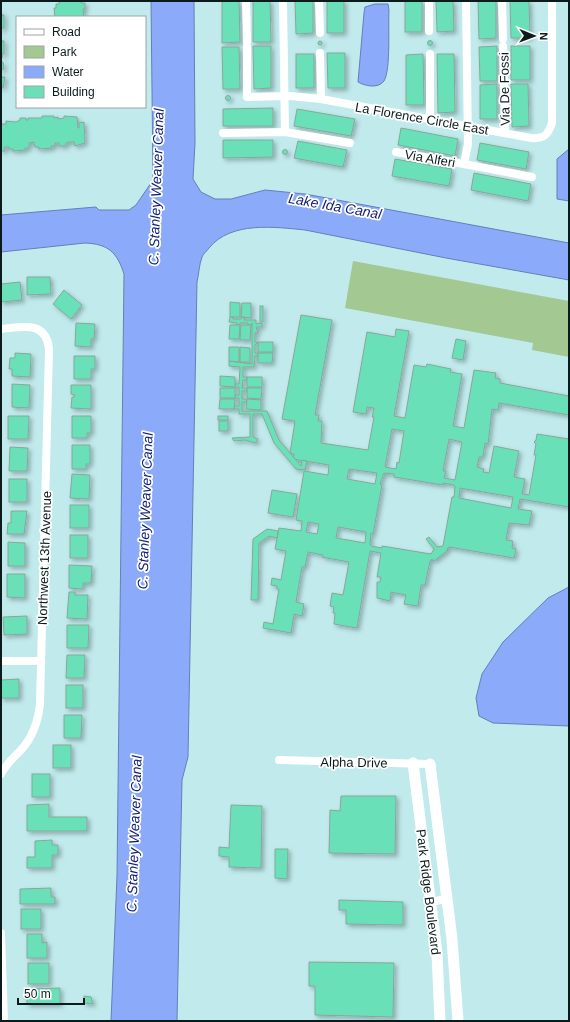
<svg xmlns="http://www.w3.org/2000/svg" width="570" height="1022" font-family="Helvetica,sans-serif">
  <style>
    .green { fill: #a3c891 }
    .water { fill: #8baafa; stroke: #657fb7 }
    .building { fill: #6be0b8; stroke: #85a89a; fill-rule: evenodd; filter: url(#shadow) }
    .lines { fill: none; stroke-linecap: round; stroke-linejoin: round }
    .minor { stroke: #fff; stroke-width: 8 }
    .tertiary { stroke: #fff; stroke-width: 11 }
    .labels { text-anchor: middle; stroke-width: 3.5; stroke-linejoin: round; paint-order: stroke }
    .street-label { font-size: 13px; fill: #0b1b1c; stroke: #fff }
    .water-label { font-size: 14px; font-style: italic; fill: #0e1d77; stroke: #fff }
  </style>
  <defs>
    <filter id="shadow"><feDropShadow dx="2.5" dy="2.5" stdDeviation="2" flood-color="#0004"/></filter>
  </defs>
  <rect width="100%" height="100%" fill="#c1eaec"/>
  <polygon class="green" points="353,261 569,301 569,357 532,350 533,343 345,308"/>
  <g class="water">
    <path d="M151 1H194L195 143 193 179 201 192 215 199H231L265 190 305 194 569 243V280L446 258 305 230C275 227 231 221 209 248 207 251 203 254 202 257 199 265 199 274 197 282L188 757 182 780 177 1021H111L117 876 124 274C117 252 108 244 85 243L1 252V215L96 207 99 210H129L136 205 153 180Z"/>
    <path d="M375 4H388L389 10C388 25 391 70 384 81 378 89 365 86 358 82L364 13 365 7Z"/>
    <polygon points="569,149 569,201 557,199 557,159"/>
    <polygon points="569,587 569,726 493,723 479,716 476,698 482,674 503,642 548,598"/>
  </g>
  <g class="building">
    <polygon points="59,1 81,1 81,3 85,3 85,9 83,9 84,17 55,17 54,8 56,8 56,4 59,4"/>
    <polygon points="222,1 239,1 240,42 222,43"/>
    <polygon points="253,1 270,1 271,42 253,42"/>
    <polygon points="295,1 313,1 313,33 296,34"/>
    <rect x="327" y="1" width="17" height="32"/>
    <rect x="405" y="1" width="17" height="31"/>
    <polygon points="436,1 453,1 454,31 437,32"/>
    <polygon points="478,1 496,1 496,38 479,39"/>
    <polygon points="510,1 529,1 530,38 511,38"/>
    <polygon points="1,11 2,15 4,15 4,28 2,28 1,32"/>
    <polygon points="1,37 2,41 4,41 4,54 2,54 2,58"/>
    <circle cx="430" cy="43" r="2.5"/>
    <circle cx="320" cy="43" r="2"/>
    <polygon points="253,46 271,46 271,88 254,89"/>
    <polygon points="497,46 497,81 480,81 479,47"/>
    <rect x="511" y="46" width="19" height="34"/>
    <polygon points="222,47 239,47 240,89 223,89"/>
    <polygon points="327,53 345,53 345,88 328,88"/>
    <rect x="296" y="54" width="18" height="34"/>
    <polygon points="423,54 424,105 406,105 406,55"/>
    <polygon points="437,54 454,54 455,112 438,113"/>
    <polygon points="1,62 3,62 4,69 1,69 1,73"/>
    <polygon points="1,75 1,77 5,77 3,88 1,88"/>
    <polygon points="497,84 497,119 480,119 480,85"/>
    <polygon points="511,84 528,84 529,126 512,127"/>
    <circle cx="228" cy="98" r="2.5"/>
    <polygon points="273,108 273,126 223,126 223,109"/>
    <polygon points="297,109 355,119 351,136 294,126"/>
    <polygon points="42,116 54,116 54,118 58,117 58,119 64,118 64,116 77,117 78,128 79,128 79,123 84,122 85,143 75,146 74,142 70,142 66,143 66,146 59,146 59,143 55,143 55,146 51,146 52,148 39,149 39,147 35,147 34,142 29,143 29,148 25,148 25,150 13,151 13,149 9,149 9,147 4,147 5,151 1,151 1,124 6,124 6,121 16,122 20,120 20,118 26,118 26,120 28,120 28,118 42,118"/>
    <polygon points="401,128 458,139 455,156 398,145"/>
    <polygon points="223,140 273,140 273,157 223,158"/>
    <polygon points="298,141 347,150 343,167 294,158"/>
    <polygon points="480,143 529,152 526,169 477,160"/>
    <circle cx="285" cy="152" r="2.5"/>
    <polygon points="395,159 452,169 449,186 392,176"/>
    <polygon points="474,173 531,184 528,201 471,190"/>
    <polygon points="27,277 50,277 51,294 27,295"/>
    <polygon points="20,282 22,300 1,302 1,284"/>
    <polygon points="64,290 82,305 71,319 53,304"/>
    <polygon points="230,302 240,303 240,317 230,317"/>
    <polygon points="242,303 251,303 251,318 241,317"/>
    <rect x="260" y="306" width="3" height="16"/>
    <path d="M301 315 332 320 315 415H319L318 421H322L321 443 368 450 374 417H372L374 408 367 407 366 414 353 412 367 332 395 337 396 329 409 331 394 416 405 418 414 365 426 367 427 364 451 369 450 372 462 374 453 426 464 428 474 370 496 373 495 378 500 379V383L569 396V415L499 403 498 410 492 409 488 444 485 443 483 457H479L477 467 484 469 483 472 489 473 494 446 519 451 514 477 525 479 522 494 529 495 536 455H534L536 444 534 442 536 440 537 434 569 439V507L520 499 518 509 532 511 529 525 509 523 506 540 513 541 512 548 516 549 514 558 449 547 447 549 448 550 434 561 432 559 430 561 425 585H421L418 606 404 604 406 595 391 592 390 601 377 598V582H380L381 577H377L381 553 370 551 357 628 334 624 335 613H333L334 607 330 606 332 593 343 595 349 562 322 557 323 555 308 552 305 567H302L296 602 304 604 302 616 294 614 291 633 263 628 264 622 273 624 279 589H277V586L271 585 272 578 281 580 286 551 275 549 279 528 301 531 302 521 296 520 304 471 328 475 329 465 293 459 294 454 290 453 295 421 282 419ZM392 429 404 431 399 463 397 462 396 469 385 467ZM449 439 462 442 455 480 444 478 446 471H443ZM349 469 377 473 375 484 347 479ZM384 473 394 474V477L443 485V483L454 485 455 487 454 497H452L443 546 437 547 429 537 426 539 434 549 431 554 382 546V548L371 546 370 544 371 533 373 534 382 485 380 484ZM460 488 513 497 511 508 459 498ZM308 522 319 524 317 534 306 532ZM338 527 366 532 365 543 336 538Z"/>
    <polygon points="230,317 233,317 233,319 241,319 241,317 244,317 244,320 256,320 256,324 262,323 262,327 256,327 258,333 255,333 255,342 258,343 255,345 255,353 258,353 258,356 255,356 254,367 243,367 243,377 247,377 247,380 243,380 242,388 247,388 247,391 242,391 242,399 247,399 247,402 242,402 242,411 267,411 279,440 301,466 302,460 307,461 305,470 296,469 274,443 262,414 253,414 253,437 258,439 256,443 245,440 234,441 232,438 250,437 250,414 239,414 239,409 234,409 234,406 239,406 239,398 235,398 235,395 239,395 239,387 235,387 235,384 239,384 240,367 229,366 229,361 252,364 252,323 251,325 248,325 248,323 240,323 240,325 237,325 237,323 229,322"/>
    <polygon points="76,323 95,324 94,339 91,339 91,347 75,346"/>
    <polygon points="230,325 240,325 239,339 229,339"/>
    <polygon points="241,325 251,325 250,340 240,340"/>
    <polygon points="456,339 466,341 463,360 452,358"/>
    <rect x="258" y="342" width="15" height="10"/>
    <polygon points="229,347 239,347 239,362 229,361"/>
    <polygon points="240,347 250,348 250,362 240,362"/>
    <polygon points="15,353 31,354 30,377 12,376 12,369 9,369 10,358 15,358"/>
    <polygon points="258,353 273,353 272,363 258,363"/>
    <polygon points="74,356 95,356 95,369 91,369 91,379 74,379"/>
    <polygon points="220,376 235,377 235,387 220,386"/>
    <rect x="247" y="377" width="15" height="10"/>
    <polygon points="12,384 30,385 29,408 12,407"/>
    <polygon points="71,385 91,385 91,409 71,408 72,397 74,397 75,395 71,394"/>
    <rect x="220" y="388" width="15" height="10"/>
    <polygon points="247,388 262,388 261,399 247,398"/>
    <polygon points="220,399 235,399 234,409 219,409"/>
    <polygon points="247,399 261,400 261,410 246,409"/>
    <polygon points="8,416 29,416 28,439 8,439"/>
    <polygon points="72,416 91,416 91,433 87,433 87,438 72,438"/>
    <rect x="218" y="416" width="10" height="4"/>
    <rect x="219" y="421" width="9" height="10"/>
    <polygon points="72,445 90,445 90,464 86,464 86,469 72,469"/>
    <polygon points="10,447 28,448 27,471 9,471"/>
    <polygon points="72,474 90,475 89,499 70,498"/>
    <rect x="9" y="479" width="18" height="23"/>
    <polygon points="272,490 297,494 293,517 268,513"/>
    <rect x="70" y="505" width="19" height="23"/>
    <polygon points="11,511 27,511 24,534 7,534 8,523 11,523"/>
    <polygon points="267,529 278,531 277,538 269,536 259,543 258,600 251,600 253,539"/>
    <rect x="70" y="535" width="18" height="23"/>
    <polygon points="8,542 25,543 25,566 8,566"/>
    <polygon points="69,565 92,566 91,583 83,583 83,589 69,588"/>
    <polygon points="7,574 25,574 25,598 7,597"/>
    <polygon points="69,592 75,592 75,595 88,595 87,619 67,618"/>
    <polygon points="27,616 27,634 4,635 3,617"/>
    <polygon points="67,625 89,625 88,648 67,648"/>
    <polygon points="67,655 85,655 84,678 66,678"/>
    <polygon points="19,679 19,698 1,698 1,680"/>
    <rect x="66" y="685" width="17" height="23"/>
    <polygon points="64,715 82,715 81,738 64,738"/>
    <rect x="53" y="745" width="18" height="23"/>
    <rect x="32" y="774" width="18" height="23"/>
    <polygon points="341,796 396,796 395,854 329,853 330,810 340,811"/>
    <polygon points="49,804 49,817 87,817 87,831 27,831 27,805"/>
    <polygon points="231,805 262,806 261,868 229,867 229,857 219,856 219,847 229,848"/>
    <polygon points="52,840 52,845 58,845 58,855 52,855 52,868 27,868 27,857 35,857 35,841"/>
    <polygon points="275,849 288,849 287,879 275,878"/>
    <polygon points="51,888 51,897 55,897 55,904 20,904 20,889"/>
    <polygon points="339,900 403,902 403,925 346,924 346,910 339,910"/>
    <rect x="21" y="909" width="20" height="20"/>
    <polygon points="27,934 42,934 42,943 47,942 47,958 27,958"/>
    <polygon points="309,962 394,963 393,1017 315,1015 315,986 309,986"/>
    <rect x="28" y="963" width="21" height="21"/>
    <polygon points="60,988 60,1004 27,1004 27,997 24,997 24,989"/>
    <polygon points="84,996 91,997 93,1004 84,1003"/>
  </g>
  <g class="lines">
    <g class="minor">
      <polyline points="246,1 247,42"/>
      <polyline points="283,1 285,132"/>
      <polyline points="319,1 320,33"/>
      <polyline points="429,1 429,31"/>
      <polyline points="466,1 468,144 464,164 532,177"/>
      <polyline points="502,1 503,39"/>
      <polyline points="503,46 505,133"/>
      <path d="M247 47V97L291 96 321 99 531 138C544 139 548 135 552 123V1"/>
      <polyline points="320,53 321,99"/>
      <polyline points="430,54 430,120"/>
      <polyline points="223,133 285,132 350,143"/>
      <polyline points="396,152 464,164"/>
      <path d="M1 329C22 327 46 320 49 349L40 704C38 722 33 737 21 750 13 758 6 764 1 774"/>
      <polyline points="1,661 41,661"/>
      <polyline points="279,760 430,764"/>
      <polyline points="430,902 446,899"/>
      <polyline points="1,933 4,1021"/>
    </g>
    <g class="tertiary">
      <polyline points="413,763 437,953 440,1021"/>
      <polyline points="430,764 452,939 458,1021"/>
    </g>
  </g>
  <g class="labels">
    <g class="street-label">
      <text transform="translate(504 89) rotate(-91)" y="5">Via De Fossi</text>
      <text transform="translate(422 118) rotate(10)" y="5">La Florence Circle East</text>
      <text transform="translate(430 158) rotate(10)" y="5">Via Alferi</text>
      <text transform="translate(44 558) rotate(-88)" y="5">Northwest 13th Avenue</text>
      <text transform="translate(354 762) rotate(1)" y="5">Alpha Drive</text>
      <text transform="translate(429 892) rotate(83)" y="5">Park Ridge Boulevard</text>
    </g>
    <g class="water-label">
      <text transform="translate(156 187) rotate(-88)" y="5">C. Stanley Weaver Canal</text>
      <text transform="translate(335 206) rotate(10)" y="5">Lake Ida Canal</text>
      <text transform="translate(145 511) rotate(-88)" y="5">C. Stanley Weaver Canal</text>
      <text transform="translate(134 834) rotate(-88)" y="5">C. Stanley Weaver Canal</text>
    </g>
  </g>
  <rect width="570" height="1022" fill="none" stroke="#0b1b1c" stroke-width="4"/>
  <rect x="16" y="16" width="130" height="92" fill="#ffffff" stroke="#9da4a4"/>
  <rect x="24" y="29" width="20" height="6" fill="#ffffff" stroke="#9da4a4"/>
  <text x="52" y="36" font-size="12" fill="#0b1b1c">Road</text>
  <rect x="24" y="46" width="20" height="12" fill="#a3c891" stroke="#9da4a4"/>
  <text x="52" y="56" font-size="12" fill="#0b1b1c">Park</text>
  <rect x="24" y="66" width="20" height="12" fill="#8baafa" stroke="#9da4a4"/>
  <text x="52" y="76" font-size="12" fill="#0b1b1c">Water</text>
  <rect x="24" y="86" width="20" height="12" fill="#6be0b8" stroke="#9da4a4"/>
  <text x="52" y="96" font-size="12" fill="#0b1b1c">Building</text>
  <g transform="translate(534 36) rotate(91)" stroke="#ffffff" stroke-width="3" paint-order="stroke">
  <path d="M0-3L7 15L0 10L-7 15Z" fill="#0b1b1c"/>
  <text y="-6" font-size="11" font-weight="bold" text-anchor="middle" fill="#0b1b1c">N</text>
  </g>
  <path d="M18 998v6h66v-6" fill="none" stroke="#0b1b1c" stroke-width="2"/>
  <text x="24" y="998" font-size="12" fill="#0b1b1c" stroke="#ffffff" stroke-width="3" paint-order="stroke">50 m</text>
</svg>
